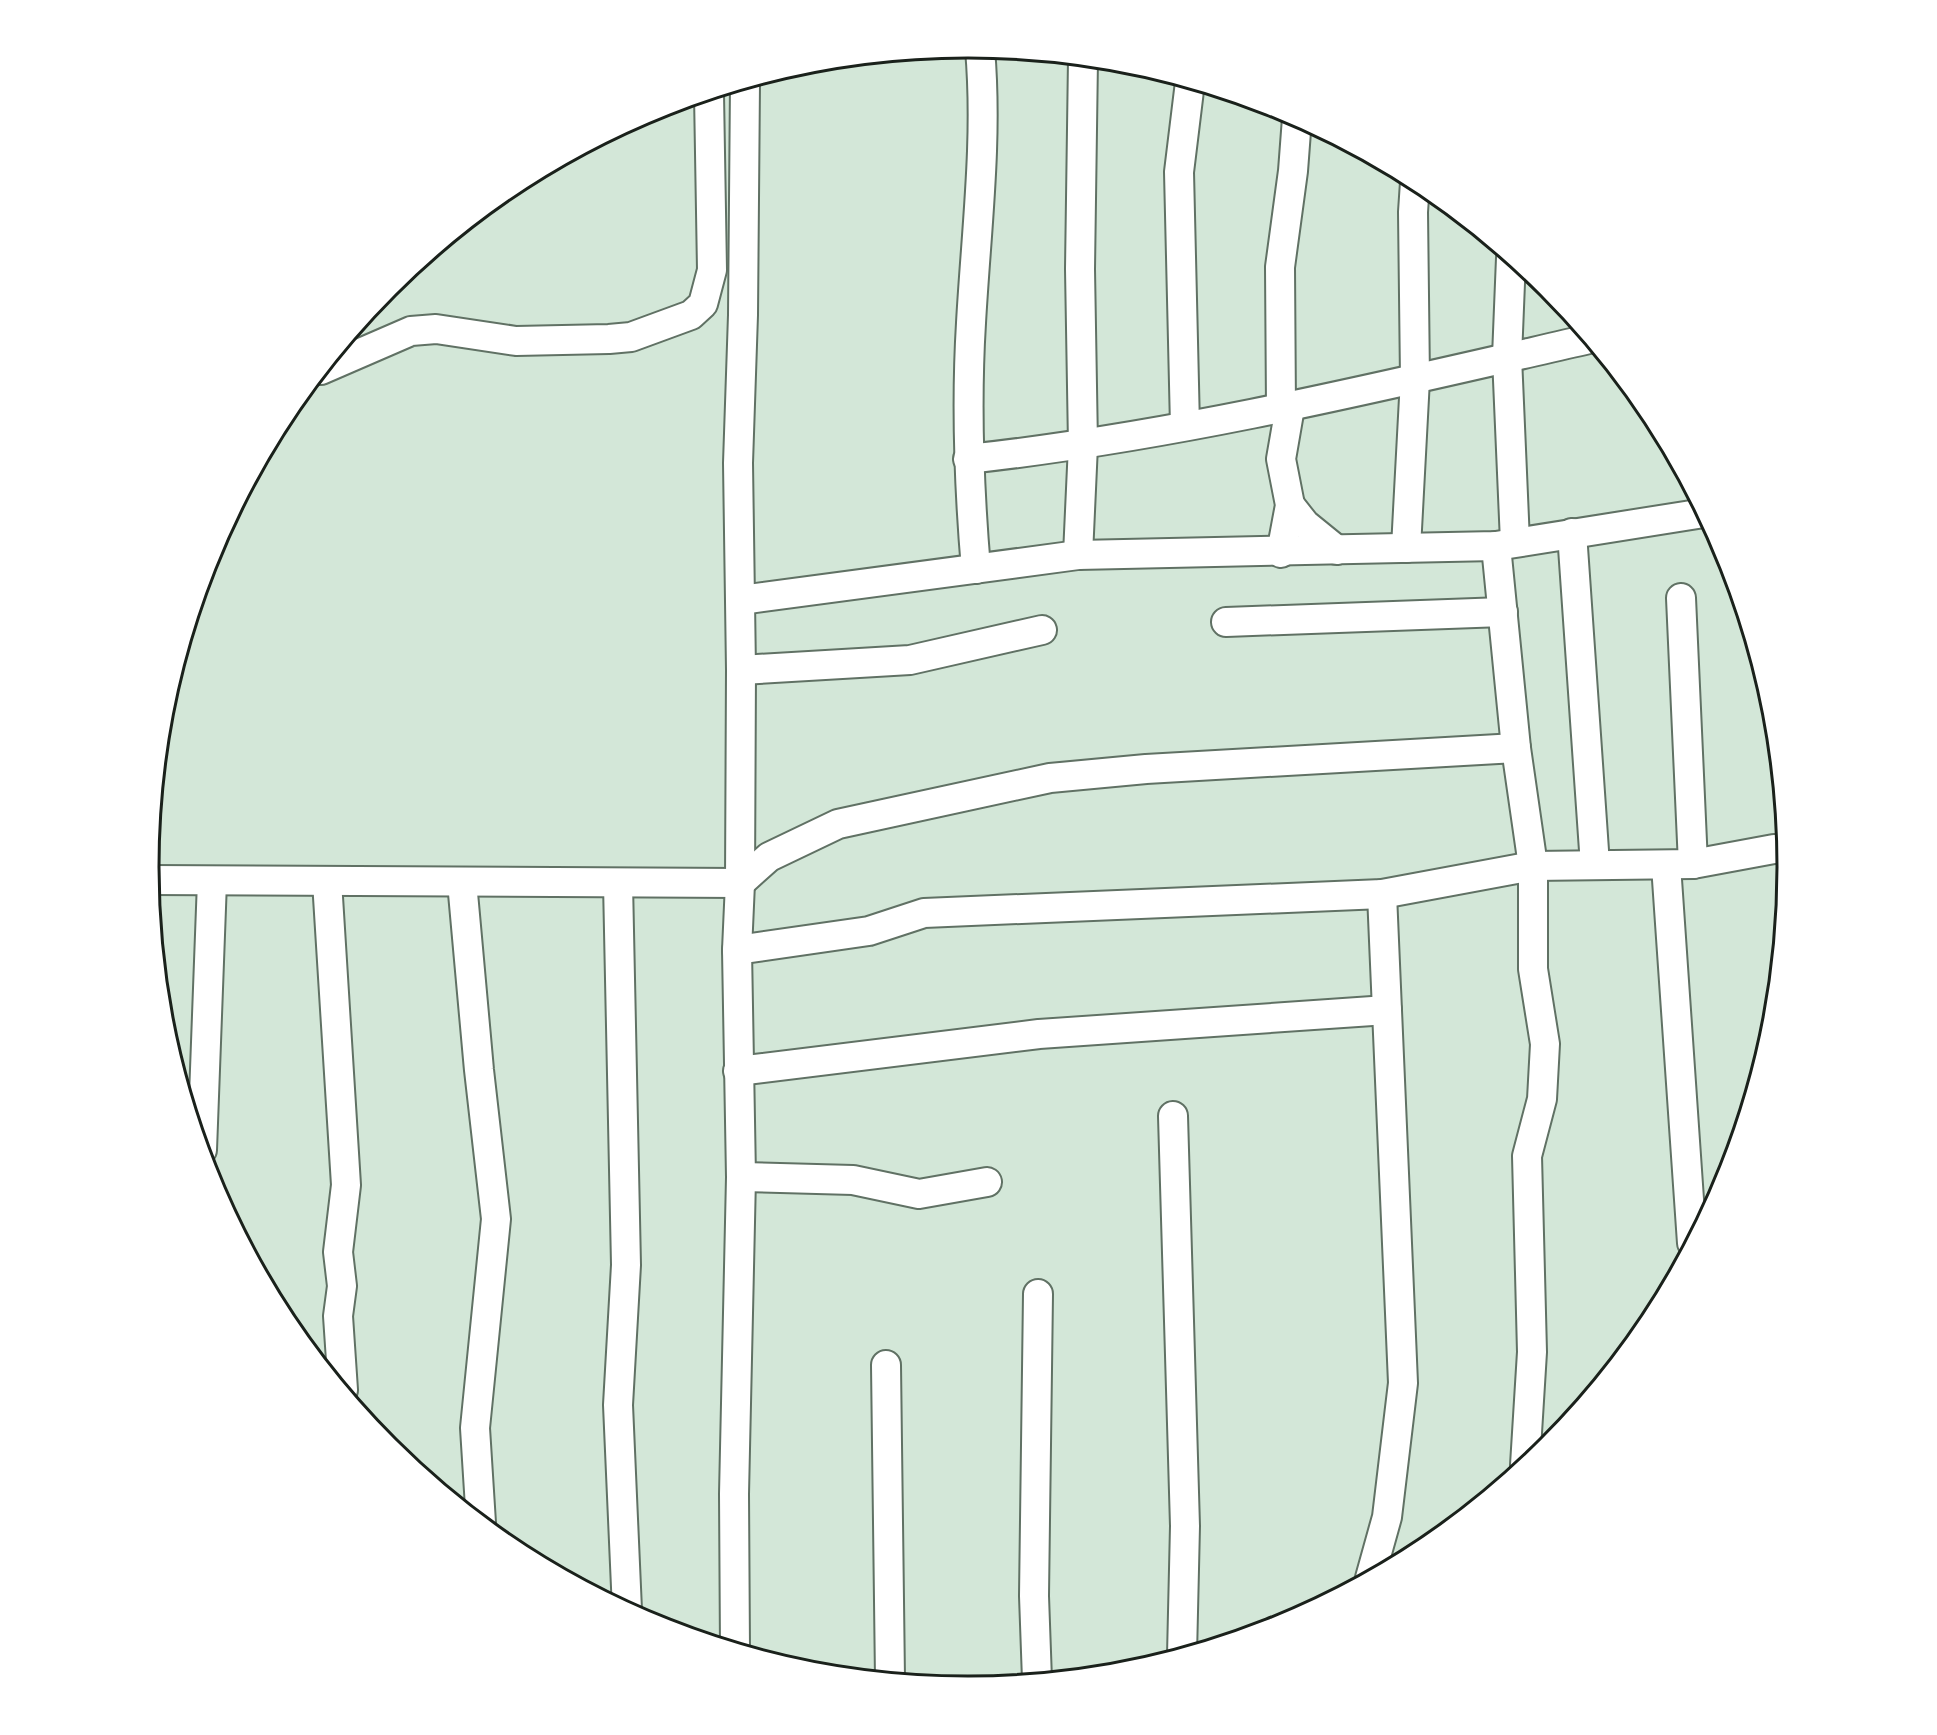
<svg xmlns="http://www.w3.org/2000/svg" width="1937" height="1735" font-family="Commissioner,sans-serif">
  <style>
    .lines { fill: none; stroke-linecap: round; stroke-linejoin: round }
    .minor-casing { stroke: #607164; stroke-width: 32 }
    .minor { stroke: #fff; stroke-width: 28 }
    .rim { fill: none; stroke: #1a211b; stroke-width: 3 }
  </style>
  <rect width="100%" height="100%" fill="#d3e7d8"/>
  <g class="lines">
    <g class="minor-casing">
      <g id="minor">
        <polyline points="1511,258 1507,357 1515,542"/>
        <polyline points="321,370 411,331 436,329 516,341 609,339 631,337 691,315 703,304 712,270 709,94"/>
        <polyline points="1281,409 1280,267 1293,171 1297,118"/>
        <polyline points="1185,426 1179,172 1190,82"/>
        <path d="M968 459C1178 436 1384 386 1589 339"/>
        <polyline points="1290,505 1305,524 1337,550"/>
        <polyline points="1572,533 1595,865"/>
        <polyline points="1496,546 1516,748 1533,866 1533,969 1545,1044 1542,1099 1527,1156 1532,1352 1525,1465"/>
        <polyline points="1406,548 1415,379 1413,212 1415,182"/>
        <polyline points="1281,553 1290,505 1281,459 1290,407"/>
        <polyline points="1078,555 1083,445 1080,269 1083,59"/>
        <path d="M976 569C969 487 966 405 971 323 976 232 988 140 980 49"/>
        <polyline points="1681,598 1693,864"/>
        <polyline points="741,600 1078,555 1496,546 1704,513"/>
        <polyline points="1226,622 1503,612"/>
        <polyline points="741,670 910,660 1042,630"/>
        <polyline points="1666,865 1692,1243"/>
        <polyline points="150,880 740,883 769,857 838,824 1050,778 1146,769 1516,748"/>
        <polyline points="327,881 346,1185 338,1252 342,1286 338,1316 343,1390"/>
        <polyline points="462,882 479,1070 496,1219 475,1428 481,1523"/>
        <polyline points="618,883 626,1265 618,1405 627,1610"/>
        <polyline points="737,950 869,931 924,913 1382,894 1533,866 1693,864 1774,849 1786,849"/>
        <polyline points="738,1071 1039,1034 1387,1010"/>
        <polyline points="1173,1116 1185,1526 1182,1655"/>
        <polyline points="202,1150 212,881"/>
        <polyline points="741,1177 853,1180 919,1194 987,1182"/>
        <polyline points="886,1365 890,1679"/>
        <polyline points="1370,1578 1387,1517 1403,1383 1382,894"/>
        <polyline points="735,1649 734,1494 741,1177 737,950 740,883 741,670 738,463 743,315 745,83"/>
        <polyline points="1037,1680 1034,1596 1038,1294"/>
      </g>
    </g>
    <use href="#minor" class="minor"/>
  </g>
  <path d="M0 0H1937V1735H0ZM159 867a809 809 0 1 1 1618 0a809 809 0 1 1-1618 0Z" fill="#fff" fill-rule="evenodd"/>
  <path class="rim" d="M159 867a809 809 0 1 1 1618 0a809 809 0 1 1-1618 0Z"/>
</svg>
